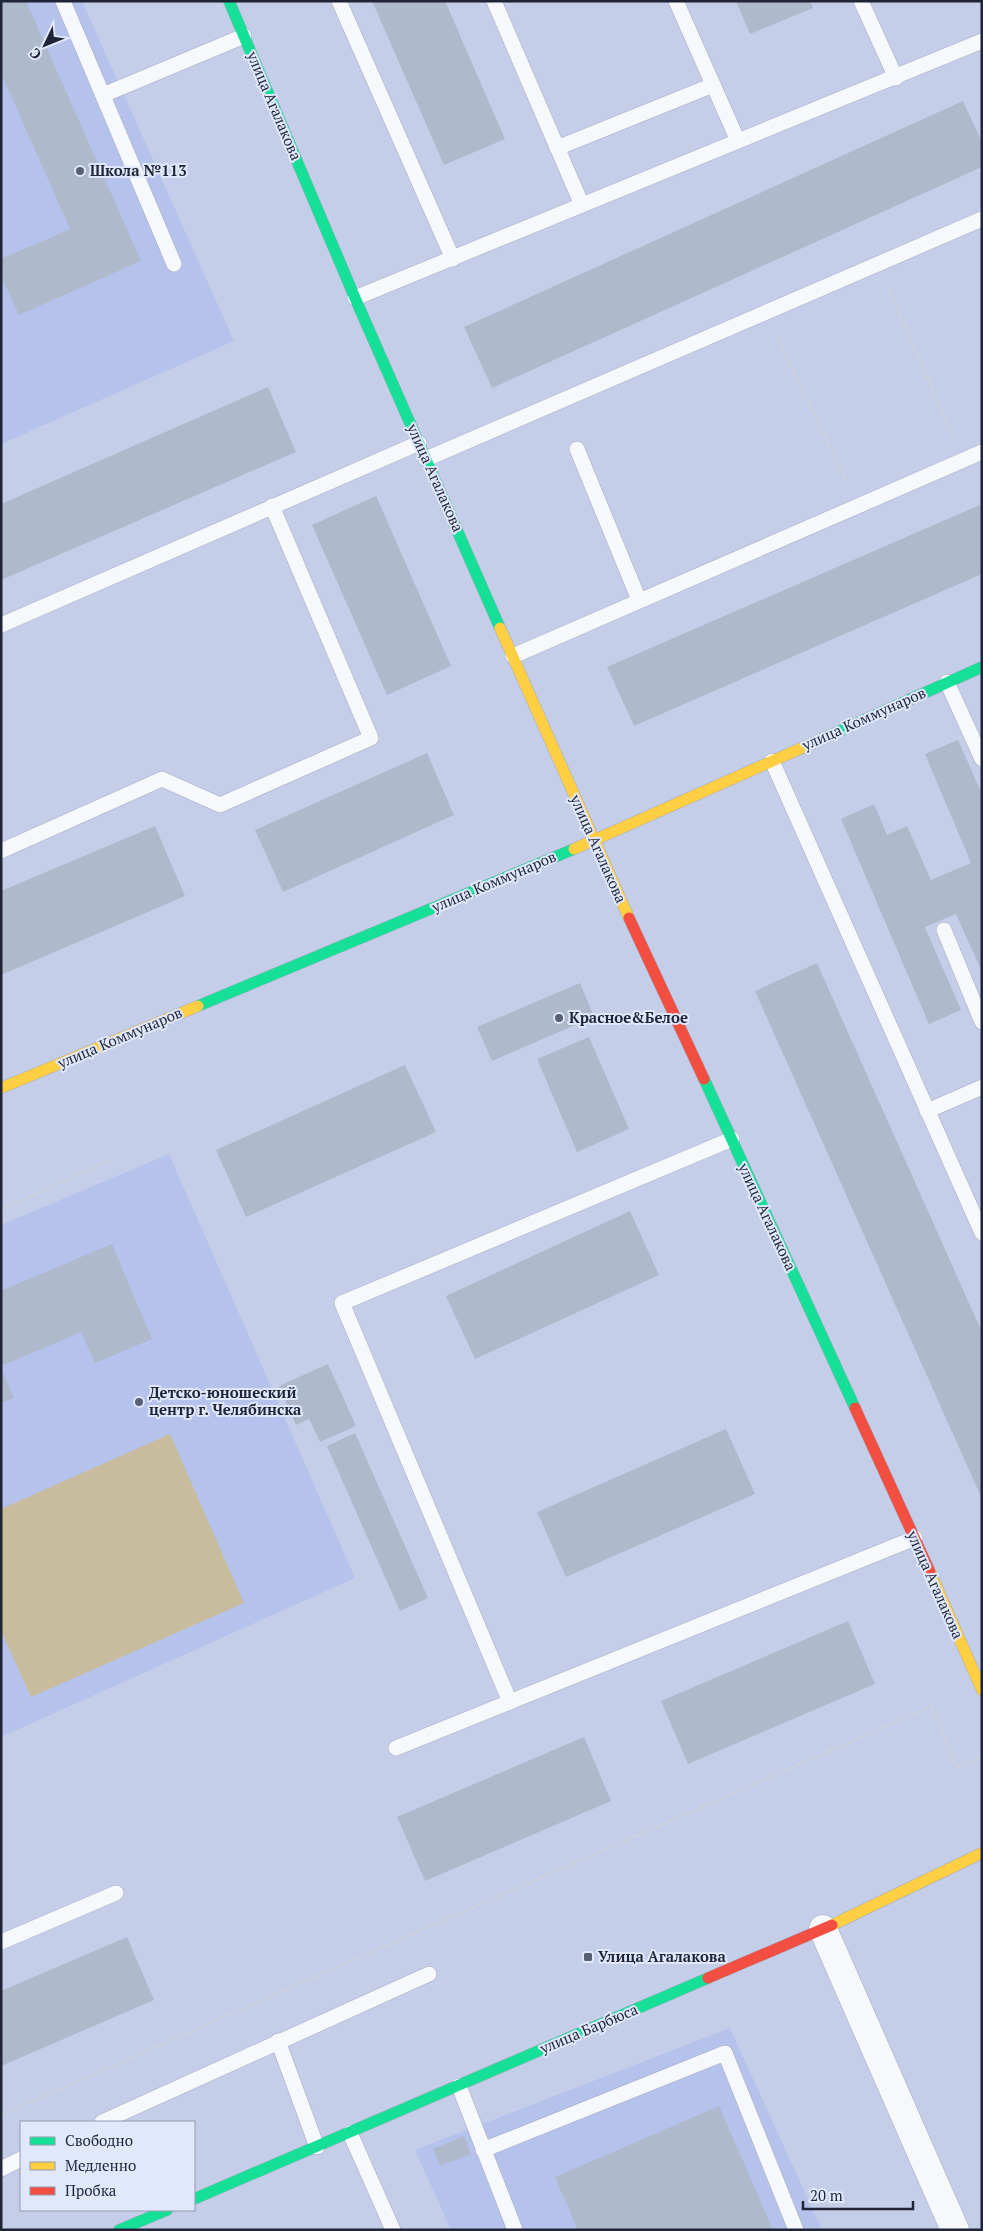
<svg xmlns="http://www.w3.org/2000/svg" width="983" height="2231" font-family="'PT Serif',serif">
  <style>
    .built { fill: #b5c3ec }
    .green { fill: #c7bc9e }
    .building { fill: #aeb9cc }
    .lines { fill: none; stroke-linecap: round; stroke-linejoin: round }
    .lane-casing { stroke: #a4abc0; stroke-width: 16 }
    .street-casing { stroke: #a4abc0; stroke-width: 29 }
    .fast-casing { stroke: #a4abc0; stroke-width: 12 }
    .slow-casing { stroke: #a4abc0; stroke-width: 12 }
    .jam-casing { stroke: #a4abc0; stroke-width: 12 }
    .path { stroke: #d0d2da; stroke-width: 3; stroke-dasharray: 2.5 2.5; stroke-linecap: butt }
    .lane { stroke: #f6f8fc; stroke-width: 15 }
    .street { stroke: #f6f8fc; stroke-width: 28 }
    .fast { stroke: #16e098; stroke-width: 11 }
    .slow { stroke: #ffcf43; stroke-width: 11 }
    .jam { stroke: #f24e42; stroke-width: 11 }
    .poi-dot { fill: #596075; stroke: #e1e8fc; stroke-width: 2 }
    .labels { text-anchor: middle; stroke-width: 4; stroke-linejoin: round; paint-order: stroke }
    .street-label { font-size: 15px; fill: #1f2537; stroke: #e1e8fc }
    .poi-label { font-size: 15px; font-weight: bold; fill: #1f2537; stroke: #e1e8fc; text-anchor: start }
  </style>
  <rect width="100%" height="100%" fill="#c5cee8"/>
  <g class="built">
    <polygon points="1,1 82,1 234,341 1,444"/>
    <polygon points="169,1154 355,1578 1,1737 1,1225"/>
    <polygon points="730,2028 822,2230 451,2230 415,2150"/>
  </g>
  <polygon class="green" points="170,1434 244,1603 31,1697 1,1631 1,1509"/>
  <g class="building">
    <polygon points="1,1 26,1 141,261 19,315 1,276 1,259 70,229 1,73"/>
    <polygon points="372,1 445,1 505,139 444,165"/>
    <polygon points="736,1 810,1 813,8 750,34"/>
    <polygon points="963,101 982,142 982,167 492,388 464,327"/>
    <polygon points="268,387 296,452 1,580 1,504"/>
    <polygon points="376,496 451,666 387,695 312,525"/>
    <polygon points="982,504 982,574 634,726 607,667"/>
    <polygon points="958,740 982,794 982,972 956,914 925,927 961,1010 929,1024 841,819 874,804 887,835 907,826 931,880 971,863 925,754"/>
    <polygon points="427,753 454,815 283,892 255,830"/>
    <polygon points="155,826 185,896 1,975 1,891"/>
    <polygon points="817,963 982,1332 982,1499 755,991"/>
    <polygon points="580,983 594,1017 492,1061 477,1027"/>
    <polygon points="589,1037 629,1129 577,1152 537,1059"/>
    <polygon points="405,1065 436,1132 246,1217 216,1150"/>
    <polygon points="630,1211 659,1275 475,1359 446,1296"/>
    <polygon points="112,1244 152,1339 95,1363 81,1332 1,1366 1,1291"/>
    <polygon points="328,1364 356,1426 320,1442 309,1419 296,1425 279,1386"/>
    <polygon points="1,1368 14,1398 1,1403"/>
    <polygon points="726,1429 755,1494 566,1577 537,1512"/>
    <polygon points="355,1433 428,1598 400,1611 327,1446"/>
    <polygon points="848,1621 875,1684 688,1764 661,1701"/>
    <polygon points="584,1737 611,1801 425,1881 397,1817"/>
    <polygon points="127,1937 154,2000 1,2066 1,1991"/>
    <polygon points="719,2106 773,2230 578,2230 555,2177"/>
    <polygon points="464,2136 471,2154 440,2166 433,2149"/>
  </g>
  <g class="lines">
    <g class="lane-casing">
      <g id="lane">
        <polyline points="63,1 174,264"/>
        <polyline points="339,1 453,259"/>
        <polyline points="494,1 582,205"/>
        <polyline points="676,1 738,141"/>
        <polyline points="861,1 896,78"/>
        <polyline points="103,95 244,36"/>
        <polyline points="557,148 713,85"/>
        <polyline points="355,298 982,41"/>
        <polyline points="577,449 639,600"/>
        <polyline points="426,459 982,219"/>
        <polyline points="1,625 419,443"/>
        <polyline points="513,656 982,452"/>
        <polyline points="947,682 982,759"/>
        <polyline points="772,761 982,1233"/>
        <polyline points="1,851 162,779 220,805 371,738 272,506"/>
        <polyline points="944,930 982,1022"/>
        <polyline points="927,1111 982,1087"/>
        <polyline points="510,1702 342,1303 732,1139"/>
        <polyline points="396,1748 915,1538"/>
        <polyline points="1,1942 116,1893"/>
        <polyline points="278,2041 317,2147"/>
        <polyline points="459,2086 515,2230"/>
        <polyline points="102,2122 429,1974"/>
        <polyline points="350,2133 393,2230"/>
        <polyline points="483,2150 725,2053 796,2230"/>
        <polyline points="1,2169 21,2159"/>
      </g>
    </g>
    <g class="street-casing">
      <polyline id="street" points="823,1929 955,2230"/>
    </g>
    <g class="fast-casing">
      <g id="fast">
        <polyline points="229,1 355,298 500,628"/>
        <polyline points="813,743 982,667"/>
        <polyline points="198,1006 574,849"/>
        <polyline points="704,1079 855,1408"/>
        <polyline points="194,2199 708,1978"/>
        <polyline points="119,2230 167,2210"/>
      </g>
    </g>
    <g class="slow-casing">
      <g id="slow">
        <polyline points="500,628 629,918"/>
        <polyline points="574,849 813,743"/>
        <polyline points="1,1088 198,1006"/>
        <polyline points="930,1572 982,1690"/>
        <polyline points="832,1925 982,1853"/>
      </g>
    </g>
    <g class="jam-casing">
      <g id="jam">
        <polyline points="629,918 704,1079"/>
        <polyline points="855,1408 930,1572"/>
        <polyline points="708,1978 832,1925"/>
      </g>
    </g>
    <g class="path">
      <polyline points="889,289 953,437"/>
      <polyline points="777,337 847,482"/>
      <polyline points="1,1210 112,1159"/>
      <polyline points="1,2115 932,1706 957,1768 982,1757"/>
    </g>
    <use href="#lane" class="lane"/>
    <use href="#street" class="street"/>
    <use href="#fast" class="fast"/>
    <use href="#slow" class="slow"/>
    <use href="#jam" class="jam"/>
  </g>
  <g class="poi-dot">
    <circle cx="80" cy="171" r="5"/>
    <circle cx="559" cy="1018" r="5"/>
    <circle cx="139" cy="1402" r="5"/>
    <rect x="583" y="1952" width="10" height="10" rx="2.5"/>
  </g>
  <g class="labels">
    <g class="street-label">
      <text transform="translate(274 106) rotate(67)" y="5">улица Агалакова</text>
      <text transform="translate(435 478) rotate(66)" y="5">улица Агалакова</text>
      <text transform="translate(864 719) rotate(-24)" y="5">улица Коммунаров</text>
      <text transform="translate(598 849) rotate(66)" y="5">улица Агалакова</text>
      <text transform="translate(494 882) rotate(-23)" y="5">улица Коммунаров</text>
      <text transform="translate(120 1038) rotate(-23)" y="5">улица Коммунаров</text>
      <text transform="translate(767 1217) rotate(65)" y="5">улица Агалакова</text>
      <text transform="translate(935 1585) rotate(66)" y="5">улица Агалакова</text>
      <text transform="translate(589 2029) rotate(-23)" y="5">улица Барбюса</text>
    </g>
    <g class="poi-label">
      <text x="90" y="176">Школа №113</text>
      <text x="569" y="1023">Красное&amp;Белое</text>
      <text x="149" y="1398">Детско-юношеский<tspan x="149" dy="17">центр г. Челябинска</tspan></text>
      <text x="598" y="1962">Улица Агалакова</text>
    </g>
  </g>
  <rect width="983" height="2231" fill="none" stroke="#1f2537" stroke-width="5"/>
  <rect x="20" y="2121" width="175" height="90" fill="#e1e8fc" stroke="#939aad"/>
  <rect x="30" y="2137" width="25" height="8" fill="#16e098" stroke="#939aad"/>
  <text x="65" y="2146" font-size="15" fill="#1f2537">Свободно</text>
  <rect x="30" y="2162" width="25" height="8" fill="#ffcf43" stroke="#939aad"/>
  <text x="65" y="2171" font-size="15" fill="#1f2537">Медленно</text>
  <rect x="30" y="2187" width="25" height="8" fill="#f24e42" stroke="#939aad"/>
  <text x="65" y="2196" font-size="15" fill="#1f2537">Пробка</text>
  <g transform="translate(45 45) rotate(227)" stroke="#e1e8fc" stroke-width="4" paint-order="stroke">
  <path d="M0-4L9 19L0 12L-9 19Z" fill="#1f2537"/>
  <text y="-8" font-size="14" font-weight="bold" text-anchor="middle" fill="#1f2537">С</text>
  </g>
  <path d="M803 2201v8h110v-8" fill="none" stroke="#1f2537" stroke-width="2.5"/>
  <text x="810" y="2201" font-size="15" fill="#1f2537" stroke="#e1e8fc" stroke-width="4" paint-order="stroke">20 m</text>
</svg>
